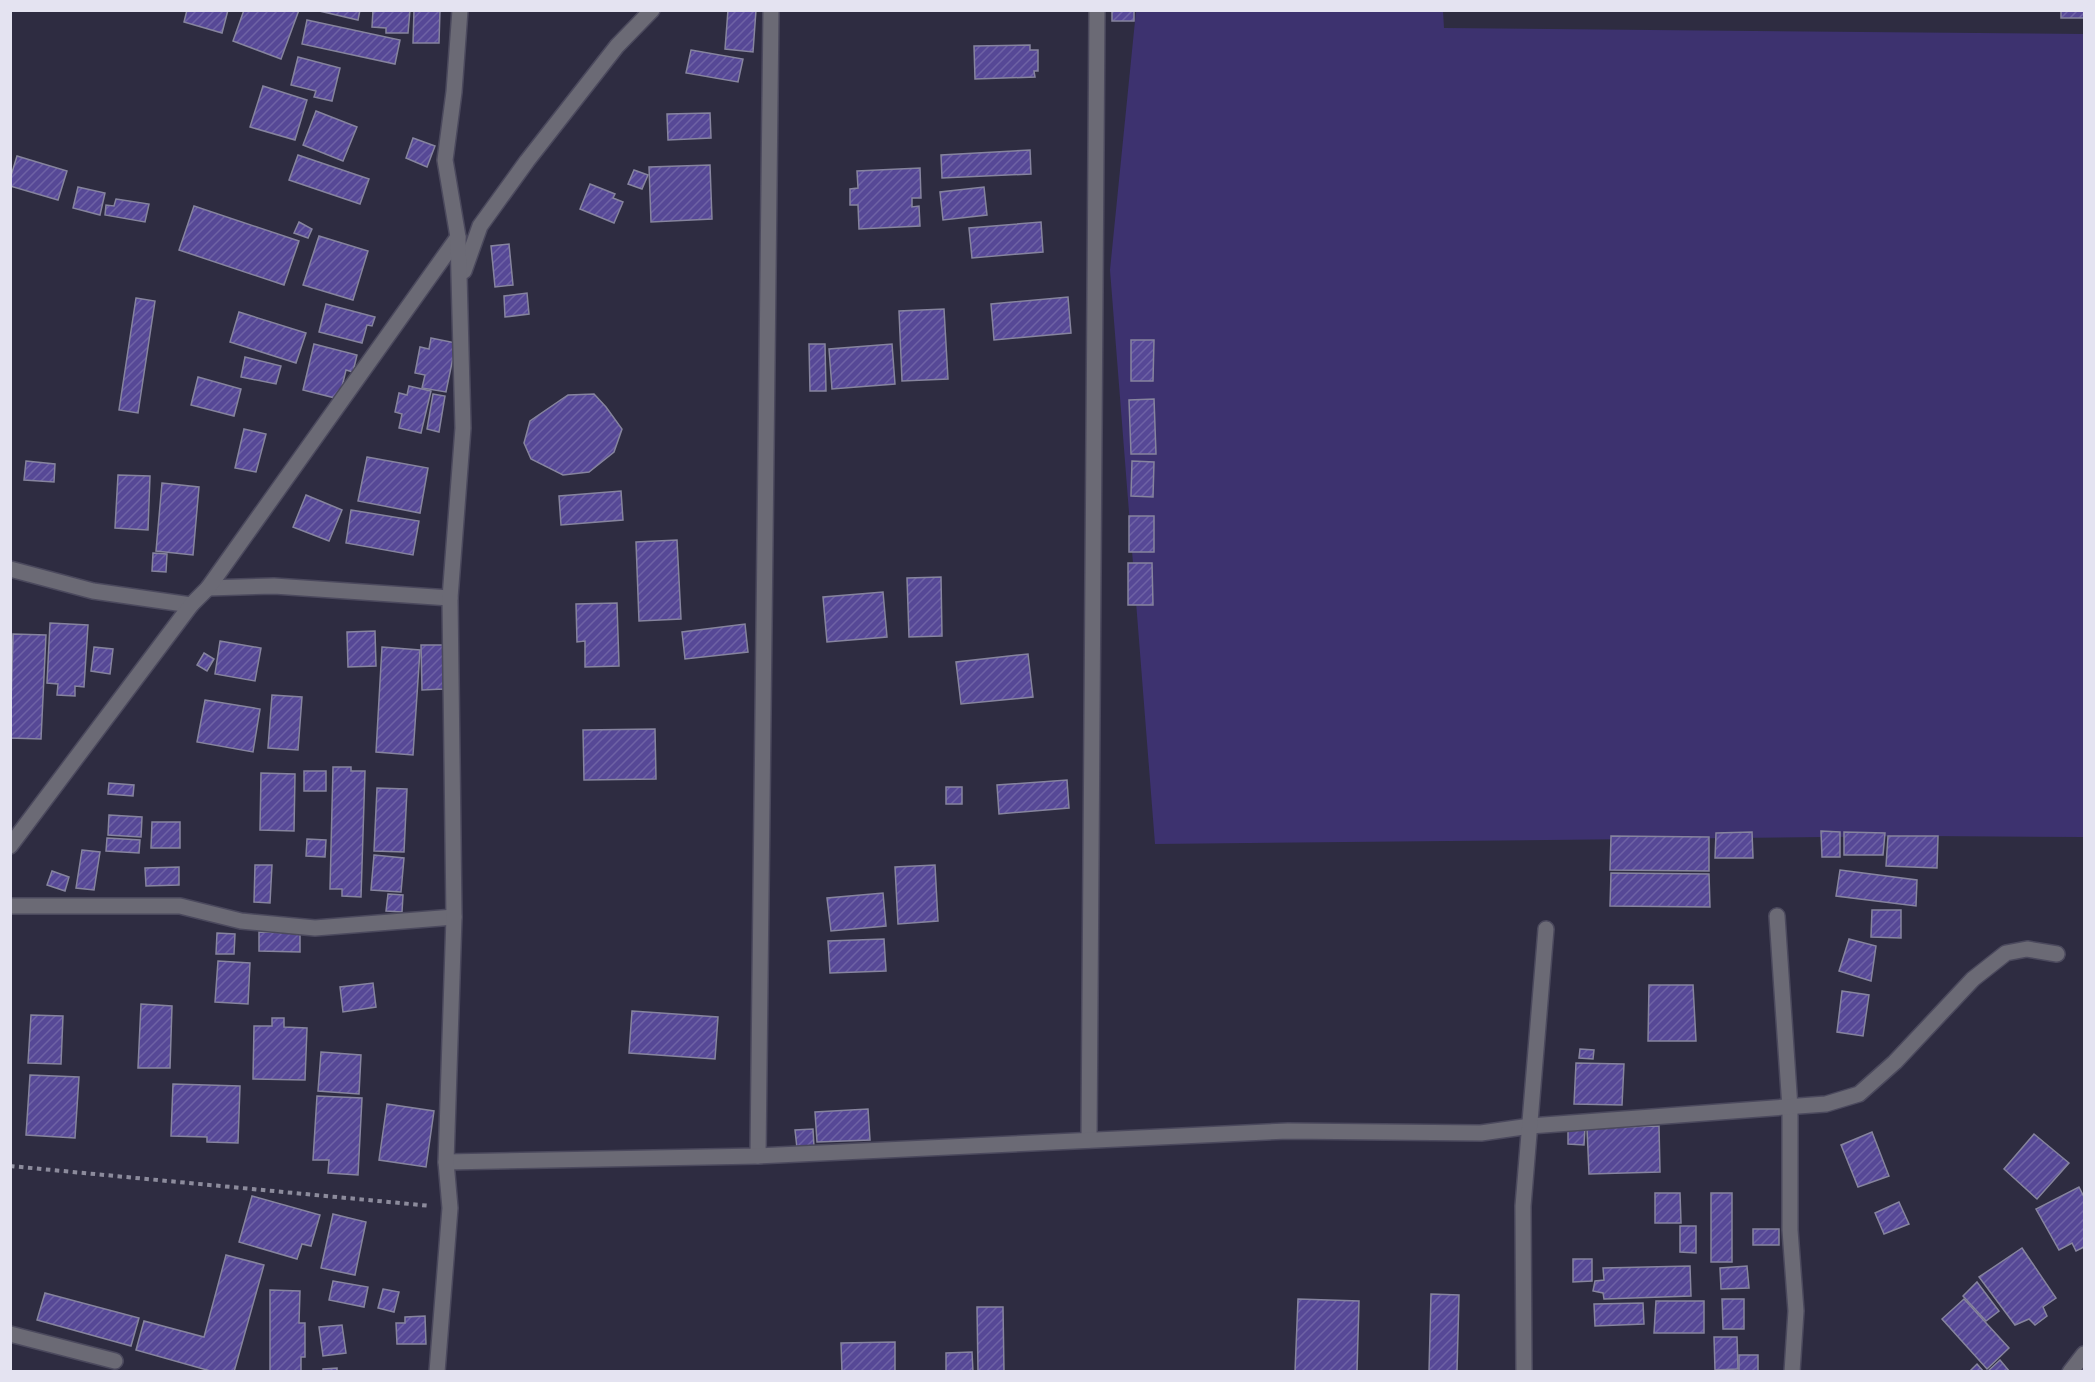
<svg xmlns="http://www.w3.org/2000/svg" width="2095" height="1382" font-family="'IBM Plex Sans',sans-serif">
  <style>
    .green { fill: #3d326f }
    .building { fill: url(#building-hatch); stroke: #86849e; stroke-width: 1.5 }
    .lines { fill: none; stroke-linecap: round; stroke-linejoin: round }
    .minor-casing { stroke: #4b495d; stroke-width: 18 }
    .path { stroke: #8c8b9c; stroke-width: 4; stroke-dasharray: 4.5 4.5; stroke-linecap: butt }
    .minor { stroke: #6b6a75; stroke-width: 15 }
  </style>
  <defs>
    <pattern id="building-hatch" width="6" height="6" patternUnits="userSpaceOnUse" patternTransform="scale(1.5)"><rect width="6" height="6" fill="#564896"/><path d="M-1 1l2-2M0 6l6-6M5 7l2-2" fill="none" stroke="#6e62a5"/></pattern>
  </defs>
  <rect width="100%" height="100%" fill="#2e2c41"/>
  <polygon class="green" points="1136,11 1443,11 1444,28 2084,34 2084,837 1923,836 1155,844 1110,270"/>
  <g class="building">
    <polygon points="187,10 228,10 222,33 184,22"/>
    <polygon points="244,10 299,10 281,59 233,41"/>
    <polygon points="315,10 360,10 358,20"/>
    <polygon points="373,10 410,10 408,33 386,33 386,28 372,27"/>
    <polygon points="414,10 440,10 439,43 413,43"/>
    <polygon points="728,10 756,10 753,52 725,49"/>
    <rect x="1112" y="10" width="22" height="11"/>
    <rect x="2061" y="10" width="23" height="8"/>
    <polygon points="307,20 400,40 395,64 302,44"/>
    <polygon points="1030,45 1030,50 1038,50 1038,71 1034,71 1035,77 975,79 974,46"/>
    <polygon points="691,50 743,59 738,82 686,73"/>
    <polygon points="298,57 340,68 332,101 314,97 316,91 291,85"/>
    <polygon points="263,86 307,100 295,140 250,127"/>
    <polygon points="316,111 357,127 343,161 303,145"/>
    <polygon points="710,113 711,138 668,140 667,114"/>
    <polygon points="413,138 435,146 427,167 406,158"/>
    <polygon points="1030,150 1031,174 942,178 941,155"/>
    <polygon points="298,155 369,179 360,204 289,180"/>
    <polygon points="17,156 67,171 58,200 10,186 10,179"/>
    <polygon points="710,165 712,219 651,222 649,167"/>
    <polygon points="920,168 921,198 912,198 912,207 919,206 920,226 859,229 858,205 850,205 850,189 858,188 857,171"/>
    <polygon points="634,170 648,175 642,189 628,184"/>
    <polygon points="590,184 615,194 613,198 623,202 614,223 580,209"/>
    <polygon points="78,187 105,193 100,215 73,208"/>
    <polygon points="984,187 987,215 943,220 940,192"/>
    <polygon points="116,199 149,204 145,222 105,215 106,205 114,206"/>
    <polygon points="194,206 299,241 284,285 179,250"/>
    <polygon points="299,222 312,229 308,238 294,233"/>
    <polygon points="1041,222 1043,252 972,258 969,228"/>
    <polygon points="319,236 368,251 353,300 303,285"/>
    <polygon points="509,244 513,285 495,287 491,246"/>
    <polygon points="527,293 529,314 505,317 504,296"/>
    <polygon points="1068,297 1071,333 994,340 991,304"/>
    <polygon points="136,298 155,301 138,413 119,410"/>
    <polygon points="326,304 375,317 372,326 367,325 362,343 319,332"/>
    <polygon points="944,309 948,379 902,381 899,311"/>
    <polygon points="239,312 306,333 296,363 230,342"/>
    <polygon points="431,338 456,343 446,392 422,388 425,375 415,373 420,347 429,349"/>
    <polygon points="1131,340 1154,340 1153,381 1131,381"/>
    <polygon points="314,344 357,355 353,372 346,370 339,399 303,390"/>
    <polygon points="809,344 825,344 826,391 810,391"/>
    <polygon points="892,344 895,384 832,389 829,349"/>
    <polygon points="245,357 281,366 276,384 241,377"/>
    <polygon points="198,377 241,389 234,416 191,405"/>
    <polygon points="409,386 431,391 421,433 399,428 402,414 395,412 399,393 407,395"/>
    <polygon points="433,394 445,396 439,432 427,429"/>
    <polygon points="594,394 606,407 622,429 614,452 589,472 563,475 531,459 524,443 530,421 568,395"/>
    <polygon points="1154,399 1156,454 1131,454 1129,400"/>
    <polygon points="244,429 266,434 256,472 235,468"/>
    <polygon points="367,457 428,468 420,513 358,501"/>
    <polygon points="26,461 55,464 54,482 24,480"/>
    <polygon points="1132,461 1154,462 1153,497 1131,496"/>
    <polygon points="118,475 150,476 148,530 115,528"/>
    <polygon points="162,483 199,487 193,555 156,551"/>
    <polygon points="621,491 623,520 561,525 559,496"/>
    <polygon points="306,495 342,510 329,541 293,527"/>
    <polygon points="351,510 419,521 413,555 346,543"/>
    <rect x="1129" y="516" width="25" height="36"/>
    <polygon points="677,540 681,619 639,621 636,542"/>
    <polygon points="153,553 167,554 166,572 152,571"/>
    <polygon points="1128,563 1152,563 1153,605 1128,605"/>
    <polygon points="941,577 942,636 909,637 907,578"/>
    <polygon points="883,592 887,637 827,642 823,597"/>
    <polygon points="617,603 619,666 585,667 585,641 577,642 576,604"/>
    <polygon points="50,623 88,625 84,687 75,686 75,696 57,695 58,684 47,683"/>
    <polygon points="745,624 748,652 685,659 682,632"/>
    <polygon points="375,631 376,666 348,667 347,632"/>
    <polygon points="13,634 46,635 41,739 10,738"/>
    <polygon points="220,641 261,648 255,681 215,674"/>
    <polygon points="421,645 443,645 444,689 422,690"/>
    <polygon points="94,647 113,649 110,674 91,671"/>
    <polygon points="382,647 420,650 413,755 376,752"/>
    <polygon points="204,653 214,659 207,671 197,665"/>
    <polygon points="1028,654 1033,697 961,704 956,662"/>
    <polygon points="272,695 302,697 298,750 268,748"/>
    <polygon points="205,700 260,709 253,752 197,742"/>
    <polygon points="655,729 656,779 584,780 583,730"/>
    <polygon points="333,767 351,767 351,771 365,771 361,897 342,896 342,889 330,889"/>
    <rect x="304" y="771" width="22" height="20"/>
    <polygon points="261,773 295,774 294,831 260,830"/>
    <polygon points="1067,780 1069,808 999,814 997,785"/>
    <polygon points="109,783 134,785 133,796 108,794"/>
    <rect x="946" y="787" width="16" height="17"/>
    <polygon points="377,788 407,789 404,852 374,851"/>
    <polygon points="109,815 142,817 141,837 108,835"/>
    <polygon points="152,822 180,822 180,848 151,848"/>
    <polygon points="1821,831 1840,832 1840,857 1822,857"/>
    <polygon points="1752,832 1753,858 1715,858 1716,833"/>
    <polygon points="1844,832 1885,833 1883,855 1844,855"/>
    <polygon points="1611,836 1709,837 1709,871 1610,870"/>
    <polygon points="1888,836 1938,836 1937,868 1886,866"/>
    <polygon points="107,838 140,840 139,853 106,851"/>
    <polygon points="307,839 326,840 325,857 306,856"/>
    <polygon points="82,850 100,852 94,890 76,888"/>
    <polygon points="374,855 404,858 401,892 371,890"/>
    <polygon points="255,865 272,865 270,903 254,902"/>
    <polygon points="935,865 938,921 898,924 895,867"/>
    <polygon points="179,867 179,885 146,886 145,868"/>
    <polygon points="1840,870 1917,880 1916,906 1836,896"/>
    <polygon points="52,871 69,877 65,891 47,885"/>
    <polygon points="1611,873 1709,874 1710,907 1610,906"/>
    <polygon points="883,893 886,926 831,931 827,898"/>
    <polygon points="388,894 403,895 402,912 386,911"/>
    <polygon points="1872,910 1901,910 1901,938 1871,937"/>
    <polygon points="259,932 300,933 300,952 259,951"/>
    <polygon points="217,933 235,934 234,954 216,954"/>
    <polygon points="884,939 886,971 830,973 828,941"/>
    <polygon points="1849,939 1876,946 1871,981 1839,971"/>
    <polygon points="218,961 250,963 248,1004 215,1002"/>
    <polygon points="373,983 376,1007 343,1012 340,987"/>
    <polygon points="1649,985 1693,985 1696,1041 1648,1041"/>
    <polygon points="1842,991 1869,995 1863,1036 1837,1032"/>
    <polygon points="141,1004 172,1006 170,1068 138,1068"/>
    <polygon points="632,1011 718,1017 715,1059 629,1053"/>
    <polygon points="31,1015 63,1016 61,1064 28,1063"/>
    <polygon points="272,1018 284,1018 284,1027 307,1028 305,1080 253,1079 254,1026 272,1026"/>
    <polygon points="1580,1049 1594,1050 1593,1059 1579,1058"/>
    <polygon points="321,1052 361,1055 359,1094 318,1091"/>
    <polygon points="1576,1063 1624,1064 1622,1105 1574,1104"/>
    <polygon points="30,1075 79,1077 75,1138 26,1135"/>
    <polygon points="173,1084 240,1086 238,1143 207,1142 207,1137 171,1136"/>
    <polygon points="317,1096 362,1098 358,1175 328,1173 329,1160 313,1160"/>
    <polygon points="387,1104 434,1111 426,1167 379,1160"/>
    <polygon points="868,1109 870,1140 817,1142 815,1112"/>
    <polygon points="1568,1126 1585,1126 1584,1145 1568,1144"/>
    <polygon points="1659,1126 1660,1172 1589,1174 1587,1128"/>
    <polygon points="813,1129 814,1147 797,1148 795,1130"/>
    <polygon points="1872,1132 1889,1176 1858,1187 1841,1145"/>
    <polygon points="2034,1134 2069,1163 2037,1199 2004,1169"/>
    <polygon points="2079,1187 2084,1197 2084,1247 2076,1251 2072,1243 2059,1250 2036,1209"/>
    <polygon points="1655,1193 1680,1193 1681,1223 1655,1223"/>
    <rect x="1711" y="1193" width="21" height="69"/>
    <polygon points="252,1196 320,1215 311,1246 302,1244 297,1259 239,1242"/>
    <polygon points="1899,1202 1909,1224 1884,1234 1875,1213"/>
    <polygon points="333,1214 366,1222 355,1275 321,1268"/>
    <polygon points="1680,1226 1696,1226 1696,1253 1680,1252"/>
    <rect x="1753" y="1229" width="26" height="16"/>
    <polygon points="2022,1248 2056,1298 2043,1307 2047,1316 2035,1325 2029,1319 2015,1325 1979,1277"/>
    <polygon points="226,1255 264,1265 234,1372 214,1372 136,1350 144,1321 204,1337"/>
    <polygon points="1573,1259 1592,1259 1592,1281 1573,1282"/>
    <polygon points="1690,1266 1691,1296 1604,1299 1603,1293 1593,1291 1595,1281 1604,1280 1603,1268"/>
    <polygon points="1747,1266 1749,1288 1721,1289 1720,1268"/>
    <polygon points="333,1281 368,1287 364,1307 329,1300"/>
    <polygon points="1977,1282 1999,1311 1986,1321 1963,1296"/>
    <polygon points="383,1289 399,1292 394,1312 378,1308"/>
    <polygon points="270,1290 300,1291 299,1323 305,1323 305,1357 301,1357 301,1372 270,1372"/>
    <polygon points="45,1293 139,1318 131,1346 37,1320"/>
    <polygon points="1431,1294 1459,1295 1457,1372 1429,1372"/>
    <polygon points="1298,1299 1359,1301 1357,1372 1295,1372"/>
    <polygon points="1722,1299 1744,1299 1744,1329 1723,1329"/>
    <polygon points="1964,1299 2009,1348 1987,1369 1942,1319"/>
    <polygon points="1656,1301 1704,1301 1704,1333 1654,1333"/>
    <polygon points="1643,1303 1644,1324 1595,1326 1594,1304"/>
    <polygon points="977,1307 1003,1307 1004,1372 978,1372"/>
    <polygon points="425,1316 426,1344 397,1344 396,1323 405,1323 405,1317"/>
    <polygon points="342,1325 346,1353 323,1356 319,1327"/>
    <polygon points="1714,1337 1737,1337 1738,1369 1715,1370"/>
    <polygon points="895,1342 895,1372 842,1372 841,1343"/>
    <polygon points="972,1352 973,1372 946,1372 946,1353"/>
    <rect x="1739" y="1355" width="19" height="17"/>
    <polygon points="2000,1360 2010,1372 1988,1372 1988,1371"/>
    <polygon points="1977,1364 1984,1372 1969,1372"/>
    <polygon points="337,1368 337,1372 323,1372 323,1369"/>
  </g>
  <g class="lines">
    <g class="minor-casing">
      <g id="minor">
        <polyline points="464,271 480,226 527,161 617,46 652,10"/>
        <polyline points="10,569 93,591 191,605"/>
        <polyline points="208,588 274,586 450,598"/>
        <polyline points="10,846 191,605 208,588 458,237"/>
        <polyline points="10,906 180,906 241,921 315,928 454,917"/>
        <polyline points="1777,916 1790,1108 1790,1230 1796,1311 1792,1372"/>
        <polyline points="1089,1140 1097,10"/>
        <polyline points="758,1156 771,10"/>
        <polyline points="446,1162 758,1156 1288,1131 1481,1133 1530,1126 1826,1104 1859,1094 1895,1062 1973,979 2006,953 2027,949 2057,954"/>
        <polyline points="10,1334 115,1361"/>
        <polyline points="437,1372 450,1208 446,1162 454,917 450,598 463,428 458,237 445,160 454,92 460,10"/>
        <polyline points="1524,1372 1523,1206 1546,929"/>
        <polyline points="2070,1372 2084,1354"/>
      </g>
    </g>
    <polyline class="path" points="10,1166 431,1206"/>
    <use href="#minor" class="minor"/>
  </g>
  <rect width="2095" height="1382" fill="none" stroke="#e4e3f1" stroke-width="24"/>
</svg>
